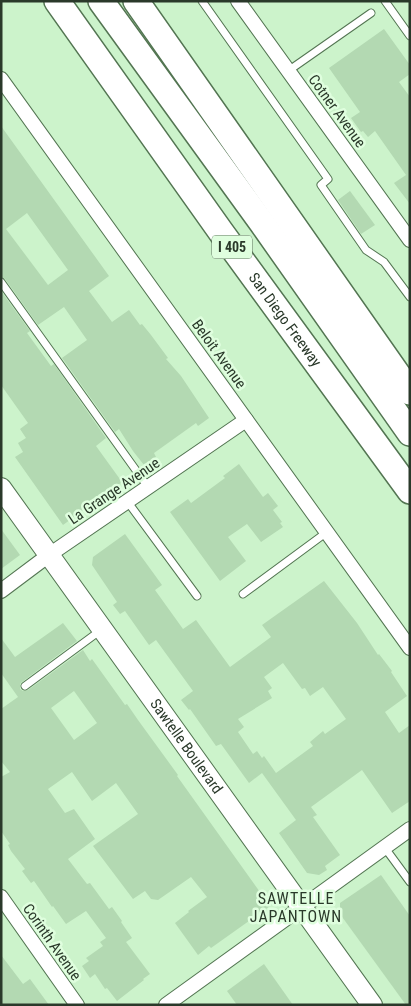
<svg xmlns="http://www.w3.org/2000/svg" width="411" height="1006" font-family="'Roboto Condensed',sans-serif">
  <style>
    .building { fill: #b3d9b2; fill-rule: evenodd }
    .lines { fill: none; stroke-linecap: round; stroke-linejoin: round }
    .lane-casing { stroke: #537552; stroke-width: 9 }
    .street-casing { stroke: #537552; stroke-width: 16 }
    .secondary-casing { stroke: #537552; stroke-width: 22 }
    .highway-casing { stroke: #537552; stroke-width: 28 }
    .lane { stroke: #fff; stroke-width: 7 }
    .street { stroke: #fff; stroke-width: 14 }
    .secondary { stroke: #fff; stroke-width: 20 }
    .highway { stroke: #fff; stroke-width: 25 }
    .labels { text-anchor: middle; stroke-width: 5; stroke-linejoin: round; paint-order: stroke }
    .shield { fill: #dffede; stroke: #607460; stroke-width: 1 }
    .shield-label { font-size: 14px; font-weight: bold; fill: #2a392a }
    .street-label { font-size: 15px; fill: #2a392a; stroke: #dffede }
    .neighbourhood-label { font-size: 16px; letter-spacing: 1px; fill: #2a392a; stroke: #dffede }
  </style>
  <rect width="100%" height="100%" fill="#ccf3cb"/>
  <g class="building">
    <polygon points="384,29 410,65 410,74 399,82 410,97 410,204 394,183 406,175 375,131 368,137 363,131 361,132 351,118 360,112 329,68"/>
    <path d="M1 126 109 276 89 291 112 322 129 310 140 325 142 324 151 335 168 358 166 359 181 376 209 418 198 426 196 423 154 453 156 457 144 465 133 451 119 429 115 432 62 358 87 340 64 307 38 325 5 279 1 277ZM27 213 68 270 48 285 6 229Z"/>
    <polygon points="350,191 375,225 361,234 338,200"/>
    <polygon points="1,291 30,331 27,333 51,366 54,364 106,438 96,446 122,482 63,525 15,457 23,452 18,443 26,438 20,429 28,423 1,385"/>
    <polygon points="239,464 263,497 268,493 278,506 273,510 282,522 280,523 283,527 261,542 247,524 228,537 246,561 220,581 170,512 188,499 191,503 225,478 223,476"/>
    <polygon points="1,529 20,555 1,569"/>
    <path d="M125 534 162 585 155 590 183 629 196 620 230 667 271 637 262 625 324 581 357 623 378 655 379 654 392 671 391 672 407 696 385 712 399 733 410 725V801L392 813 362 770 311 807 317 815 313 817 340 855 325 866 327 870 319 875 307 873 279 833 296 820 262 773 249 783 221 744 216 746 190 709 189 710 181 700 193 691 156 640 149 645 125 611 120 614 113 605 117 602 92 565 93 557ZM283 663 302 689 305 688 310 696 323 687 346 719 325 734 323 731 310 742 313 746 276 773 264 756 262 758 257 751 253 754 238 732 244 727 238 719 272 698 268 691 272 688 264 677Z"/>
    <path d="M63 623 77 641 22 682 20 684V689L23 691 28 690 83 650 90 661 92 659 125 705 127 704 138 720 178 775 177 776 270 906 211 948 209 946 198 955 175 923 189 912 188 911 207 897 191 877 158 900 151 899 145 891 133 899 93 846 138 814 116 783 92 801 72 772 48 789 65 813 74 809 95 839 68 859 87 884 90 883 109 909 112 907 122 921 121 922 132 938 126 942 150 974 143 979 144 980 117 1001 107 988 105 989 95 974 90 978 82 966 89 961 86 958 103 946 100 942 106 938 86 911 66 924 53 906 52 907 34 881 31 883 22 871 25 869 11 851 8 845 10 844 1 831V777L10 772 1 761V709L18 697 1 673V638L15 657ZM74 691 97 723 74 740 51 708Z"/>
    <polygon points="381,875 410,916 410,1005 406,1005 340,914 340,903"/>
    <polygon points="1,955 23,984 30,979 49,1005 1,1005"/>
    <polygon points="264,964 293,1005 237,1005 227,991"/>
  </g>
  <g class="lines">
    <g class="lane-casing">
      <g id="lane">
        <polyline points="202,1 328,179 321,185 366,250 384,262 410,297"/>
        <polyline points="385,1 410,36"/>
        <polyline points="288,71 371,13"/>
        <polyline points="1,282 148,487"/>
        <polyline points="127,501 197,596"/>
        <polyline points="243,594 327,532"/>
        <polyline points="25,686 101,630"/>
        <polyline points="385,848 410,882"/>
      </g>
    </g>
    <g class="street-casing">
      <g id="street">
        <polyline points="238,1 410,240"/>
        <polyline points="1,79 410,648"/>
        <polyline points="1,591 49,555 246,420"/>
        <polyline points="1,897 77,1005"/>
        <polyline points="166,1005 410,829"/>
      </g>
    </g>
    <g class="secondary-casing">
      <g id="secondary">
        <path id="s1" d="M1 488 372 1005"/>
      </g>
    </g>
    <g class="highway-casing">
      <g id="highway">
        <path id="s2" d="M57 1 221 232 410 491"/>
        <polyline points="101,1 262,223 410,433"/>
        <polyline points="136,1 410,392"/>
      </g>
    </g>
    <use href="#lane" class="lane"/>
    <use href="#street" class="street"/>
    <use href="#secondary" class="secondary"/>
    <use href="#highway" class="highway"/>
  </g>
  <g class="labels">
    <rect class="shield" x="212" y="235.5" width="40" height="23" rx="4"/>
    <g class="shield-label">
      <text x="232" y="252">I 405</text>
    </g>
    <g class="street-label">
      <text transform="translate(337 111) rotate(54)" y="5">Cotner Avenue</text>
      <text dy="5" stroke="none"><textPath href="#s2" startOffset="392">San Diego Freeway</textPath></text>
      <text transform="translate(219 354) rotate(54)" y="5">Beloit Avenue</text>
      <text transform="translate(114 491) rotate(-34)" y="5">La Grange Avenue</text>
      <text dy="5" stroke="none"><textPath href="#s1" startOffset="318">Sawtelle Boulevard</textPath></text>
      <text transform="translate(52 942) rotate(55)" y="5">Corinth Avenue</text>
    </g>
    <g class="neighbourhood-label">
      <text x="296" y="904">SAWTELLE<tspan x="296" dy="18">JAPANTOWN</tspan></text>
    </g>
  </g>
  <rect width="411" height="1006" fill="none" stroke="#2a392a" stroke-width="5"/>
</svg>
